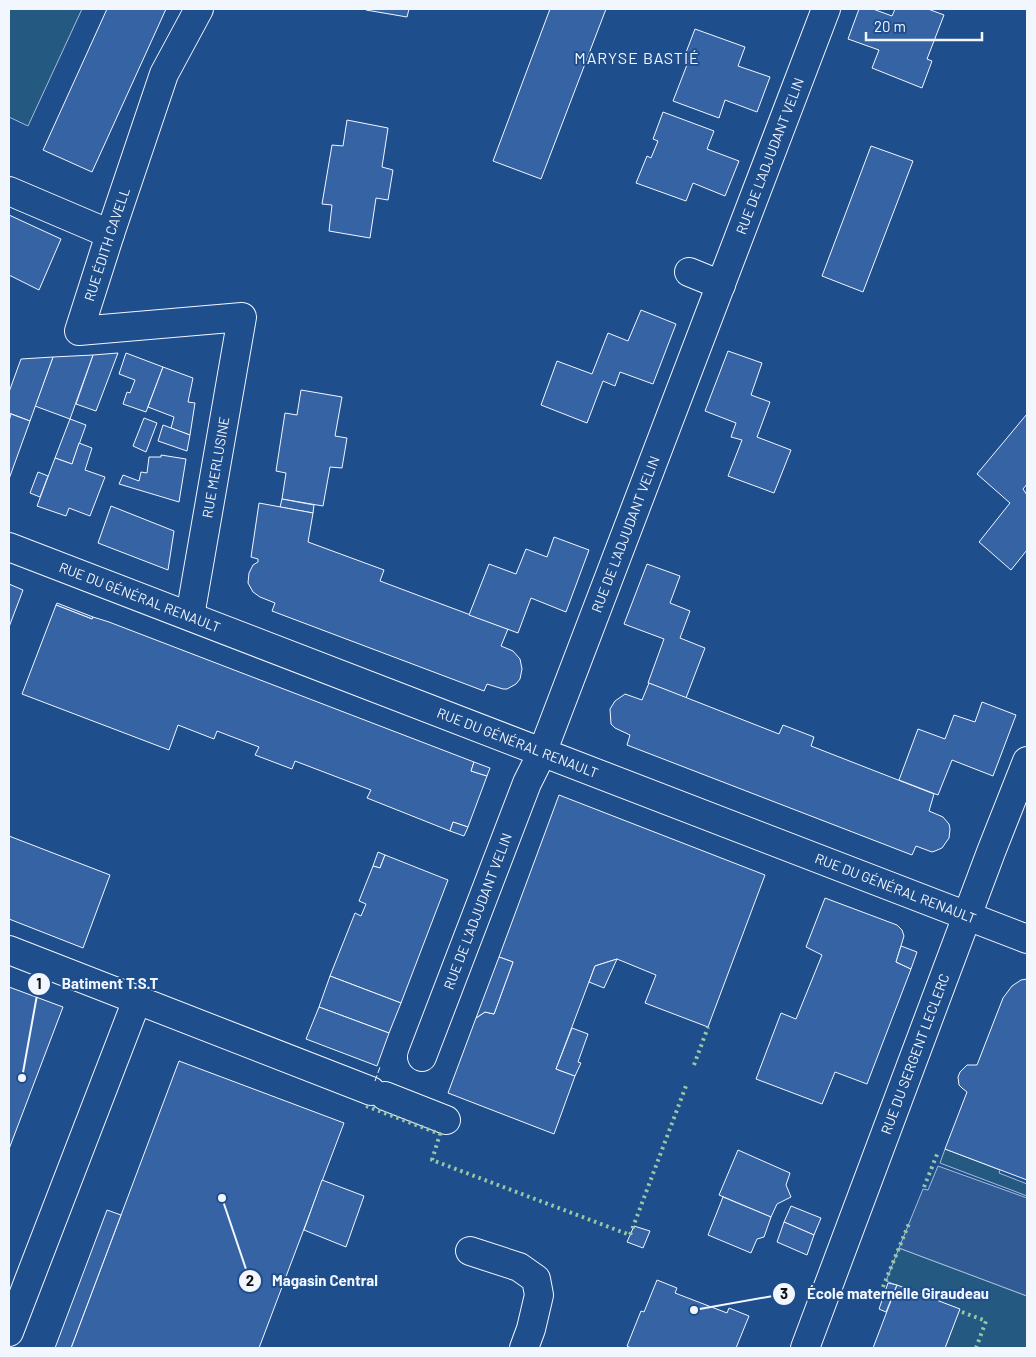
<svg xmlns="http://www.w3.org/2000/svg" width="1036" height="1357" font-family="Barlow,sans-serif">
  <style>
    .green { fill: #245a82; stroke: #a8bbd7 }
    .parking { fill: #305b95; stroke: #a8bbd7 }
    .building { fill: #3563a3; stroke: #f2f6ff }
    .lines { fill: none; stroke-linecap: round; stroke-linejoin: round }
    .minor-casing { stroke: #f2f6ff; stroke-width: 30 }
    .minor { stroke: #1f4e8c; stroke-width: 28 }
    .hedge { stroke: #97c8a6; stroke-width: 4; stroke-dasharray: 2.5 4; stroke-linecap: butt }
    .fence { stroke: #f2f6ff; stroke-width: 1; stroke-dasharray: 6 2.5; stroke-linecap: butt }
    .labels { text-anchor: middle; stroke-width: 4; stroke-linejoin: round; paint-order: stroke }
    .street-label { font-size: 14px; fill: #f2f6ff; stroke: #1f4e8c }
    .quarter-label { font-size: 16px; letter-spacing: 1px; fill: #f2f6ff; stroke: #1f4e8c }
    .leader { fill: none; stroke: #f2f6ff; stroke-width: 2 }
    .callout-dot { fill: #f2f6ff; stroke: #1f4e8c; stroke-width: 2 }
    .mark-label { font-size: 15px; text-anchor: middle; font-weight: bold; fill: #111 }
    .callout-label { font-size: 15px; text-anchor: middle; font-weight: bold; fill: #f2f6ff; stroke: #1f4e8c; stroke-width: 4; stroke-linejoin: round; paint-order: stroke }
  </style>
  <rect width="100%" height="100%" fill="#1f4e8c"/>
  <g class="green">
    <polygon points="9,9 82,9 28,126 9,117"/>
    <polygon points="945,1149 1000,1170 999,1173 1027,1184 1027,1196 940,1163"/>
    <polygon points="899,1248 1027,1296 1027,1348 945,1348 959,1309 886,1281"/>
  </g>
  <polygon class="parking" points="938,1166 1027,1198 1027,1296 899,1248 923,1189 928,1190"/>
  <g class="building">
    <polygon points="107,9 166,9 92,172 43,150"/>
    <polygon points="367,9 409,9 407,17 366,10"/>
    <polygon points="550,9 606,9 541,179 493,161"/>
    <polygon points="859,9 873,9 892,16 895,9 928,9 944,15 927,59 932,61 922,88 872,68 879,50 848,39"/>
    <polygon points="695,29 745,47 738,66 770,77 757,112 725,100 719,118 673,101 690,57 685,55"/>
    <polygon points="663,112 714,131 707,149 739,161 725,196 693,183 686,201 636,183 647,156 651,158 658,141 653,139"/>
    <polygon points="347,120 388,128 382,167 393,170 388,200 376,198 370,238 329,231 332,205 322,204 332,145 343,146"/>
    <polygon points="871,146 913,161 863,292 822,276"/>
    <polygon points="9,215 61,239 39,290 9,275"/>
    <polygon points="641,310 676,324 653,384 620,372 615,386 603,381 587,423 541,405 557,361 592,374 608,333 628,341"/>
    <polygon points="728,351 762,363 751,395 770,402 757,437 791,450 774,493 728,476 742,440 731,437 736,423 705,411"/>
    <polygon points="118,353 96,411 76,404 93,355"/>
    <polygon points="126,353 163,367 146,412 123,404 127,392 130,393 135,380 119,374"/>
    <polygon points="93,355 70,419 35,406 53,357"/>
    <polygon points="53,357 30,421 9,413 9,392 21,359"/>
    <polygon points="163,367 193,378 188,402 195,403 190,435 171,428 174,417 148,407"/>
    <polygon points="301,390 342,397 335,436 347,438 342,468 330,467 323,506 282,499 286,473 276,471 285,413 297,415"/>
    <polygon points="11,414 30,421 9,479 9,421"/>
    <polygon points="1027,414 1027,484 1023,489 1027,495 1027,550 1011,570 979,542 1010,503 977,474"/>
    <polygon points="144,418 157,423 146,452 133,446"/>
    <polygon points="70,419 86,425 72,464 55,458"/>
    <polygon points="163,425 190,435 187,451 158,441"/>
    <polygon points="79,443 92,448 85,470 105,477 90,516 69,508 66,516 37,506 55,458 72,464"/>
    <polygon points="161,455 186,459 179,502 119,484 123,475 139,481 141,472 147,473 149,457 161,457"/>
    <polygon points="38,472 48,476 40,497 30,493"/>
    <polygon points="282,499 314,505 313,513 280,507"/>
    <polygon points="259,503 313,513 308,542 384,570 380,581 508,629 501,646 513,651 520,659 522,669 520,679 516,684 507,689 503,689 487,684 484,691 272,611 275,603 260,597 253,592 248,583 249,573 253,565 258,562 258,559 251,557"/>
    <polygon points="111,506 174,531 168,570 98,543"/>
    <polygon points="554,537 589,550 566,612 531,598 518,633 469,615 489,564 516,574 526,549 547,557"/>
    <polygon points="647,564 680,576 670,603 690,611 680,638 705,648 686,698 648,683 664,639 624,624"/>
    <polygon points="9,584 23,590 9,627"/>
    <polygon points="57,603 93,617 92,619 56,605"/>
    <polygon points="56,605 92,619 93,617 109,622 474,762 471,771 487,776 468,827 453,822 450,831 367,798 371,790 295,761 292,769 255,755 259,747 217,731 214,739 178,725 169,750 22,694"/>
    <polygon points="649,683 779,734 783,725 814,737 811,746 934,794 929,811 943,817 949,824 950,829 949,838 942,848 935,851 932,852 916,846 912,855 627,745 630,735 615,728 611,724 610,709 615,701 625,694 642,700"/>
    <polygon points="982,702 1016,715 993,776 952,760 938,795 899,780 918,729 945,739 954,715 975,722"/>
    <polygon points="474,762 490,768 487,776 471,771"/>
    <polygon points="559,795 765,875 708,1027 645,1003 656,975 617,959 595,966 556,1069 575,1076 554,1134 448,1093 476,1018 485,1012 494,1014 513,962 499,957"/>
    <polygon points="453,822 468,827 464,836 450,831"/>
    <polygon points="9,836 110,875 83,948 9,919"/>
    <polygon points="378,852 385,855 380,868 373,866"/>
    <polygon points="385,855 448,880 401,1003 330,976 355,913 361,916 366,904 359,901 373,866 380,868"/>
    <polygon points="825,898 897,925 902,930 904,936 896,962 911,969 867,1084 835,1072 822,1104 756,1079 781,1013 796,1019 822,955 806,947"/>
    <polygon points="901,946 917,952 911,969 896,962"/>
    <polygon points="499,957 513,962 494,1014 485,1012 476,1018"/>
    <polygon points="617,959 604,988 589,982 595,966"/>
    <polygon points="330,976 401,1003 389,1033 319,1007"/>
    <polygon points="1027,979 1027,1180 945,1149 967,1092 962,1088 959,1085 958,1077 960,1072 967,1065 977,1065 1003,998 1012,986 1021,980"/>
    <polygon points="9,987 63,1007 9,1149"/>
    <polygon points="319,1007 389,1033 377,1066 306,1039"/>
    <polygon points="572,1028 588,1034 578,1062 581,1063 575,1076 556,1069"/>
    <polygon points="179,1061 344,1123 259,1348 71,1348"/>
    <polygon points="738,1150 790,1173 786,1185 791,1197 777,1204 771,1217 719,1195"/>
    <polygon points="322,1180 364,1196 346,1247 304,1230"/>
    <polygon points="723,1197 771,1217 764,1237 757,1239 751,1253 708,1235"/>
    <polygon points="791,1206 821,1218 814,1235 784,1222"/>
    <polygon points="107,1210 121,1215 71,1348 55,1348"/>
    <polygon points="784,1222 814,1235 807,1255 777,1242"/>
    <polygon points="634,1226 650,1231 643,1248 627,1242"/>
    <polygon points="657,1280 677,1288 675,1293 727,1313 729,1308 749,1316 736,1348 631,1348 627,1346 641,1311 644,1312"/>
    <polygon points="888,1283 897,1285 886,1312 879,1309"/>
    <polygon points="897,1285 960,1309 945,1348 873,1348"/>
  </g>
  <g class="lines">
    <g class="minor-casing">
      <g id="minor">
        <polyline points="9,191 110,234"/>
        <polyline points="689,272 721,285"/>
        <path id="s1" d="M9 547 1027 939"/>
        <path id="s2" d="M190 616 242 317 79 331 110 234 164 74 199 9"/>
        <polyline points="9,950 371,1091"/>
        <path id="s3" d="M422 1057 527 783 542 753 826 9"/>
        <polyline points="385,1096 446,1120"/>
        <polyline points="470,1251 519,1267 536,1279 539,1295 531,1329 524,1348"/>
        <polyline points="9,1332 137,1000"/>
        <path id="s4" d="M805 1348 991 852 1027 761"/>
      </g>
    </g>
    <use href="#minor" class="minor"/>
    <g class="hedge">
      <polyline points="694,1065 708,1027"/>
      <polyline points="366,1106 440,1134 432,1160 630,1235 686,1086"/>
      <polyline points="924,1187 938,1152"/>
      <polyline points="878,1299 910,1221"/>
      <polyline points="962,1312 986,1321 976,1348"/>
    </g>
    <polyline class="fence" points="375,1081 380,1067"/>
  </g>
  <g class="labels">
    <g class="street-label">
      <text dy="5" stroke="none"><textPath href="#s3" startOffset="966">RUE DE L'ADJUDANT VELIN</textPath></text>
      <text dy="5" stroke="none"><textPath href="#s2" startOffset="558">RUE ÉDITH CAVELL</textPath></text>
      <text dy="5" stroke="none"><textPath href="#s2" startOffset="151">RUE MERLUSINE</textPath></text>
      <text dy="5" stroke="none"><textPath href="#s3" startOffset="561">RUE DE L'ADJUDANT VELIN</textPath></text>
      <text dy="5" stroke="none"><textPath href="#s1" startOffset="140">RUE DU GÉNÉRAL RENAULT</textPath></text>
      <text dy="5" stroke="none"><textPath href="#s1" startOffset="545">RUE DU GÉNÉRAL RENAULT</textPath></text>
      <text dy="5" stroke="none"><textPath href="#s1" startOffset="950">RUE DU GÉNÉRAL RENAULT</textPath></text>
      <text dy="5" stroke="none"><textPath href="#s3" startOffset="156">RUE DE L'ADJUDANT VELIN</textPath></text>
      <text dy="5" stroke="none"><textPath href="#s4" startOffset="314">RUE DU SERGENT LECLERC</textPath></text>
    </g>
    <g class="quarter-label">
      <text x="637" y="64">MARYSE BASTIÉ</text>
    </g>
  </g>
  <path class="leader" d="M22 1078L39 984M222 1198L250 1281M694 1310L784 1294"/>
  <g class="callout-dot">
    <circle cx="22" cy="1078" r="5"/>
    <circle cx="222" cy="1198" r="5"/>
    <circle cx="694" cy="1310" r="5"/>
    <circle cx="39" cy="984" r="12"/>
    <circle cx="250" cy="1281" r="12"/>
    <circle cx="784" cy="1294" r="12"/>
  </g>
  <g class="mark-label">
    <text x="39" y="989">1</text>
    <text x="250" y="1286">2</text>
    <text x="784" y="1299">3</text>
  </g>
  <g class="callout-label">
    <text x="110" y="989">Batiment T.S.T</text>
    <text x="325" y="1286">Magasin Central</text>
    <text x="898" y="1299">École maternelle Giraudeau</text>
  </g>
  <rect width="1036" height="1357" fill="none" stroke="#f2f6ff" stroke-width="20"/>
  <path d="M866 32v8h116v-8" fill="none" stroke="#f2f6ff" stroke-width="2.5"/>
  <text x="874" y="32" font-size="15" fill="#f2f6ff" stroke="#1f4e8c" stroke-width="4" paint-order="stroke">20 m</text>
</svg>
